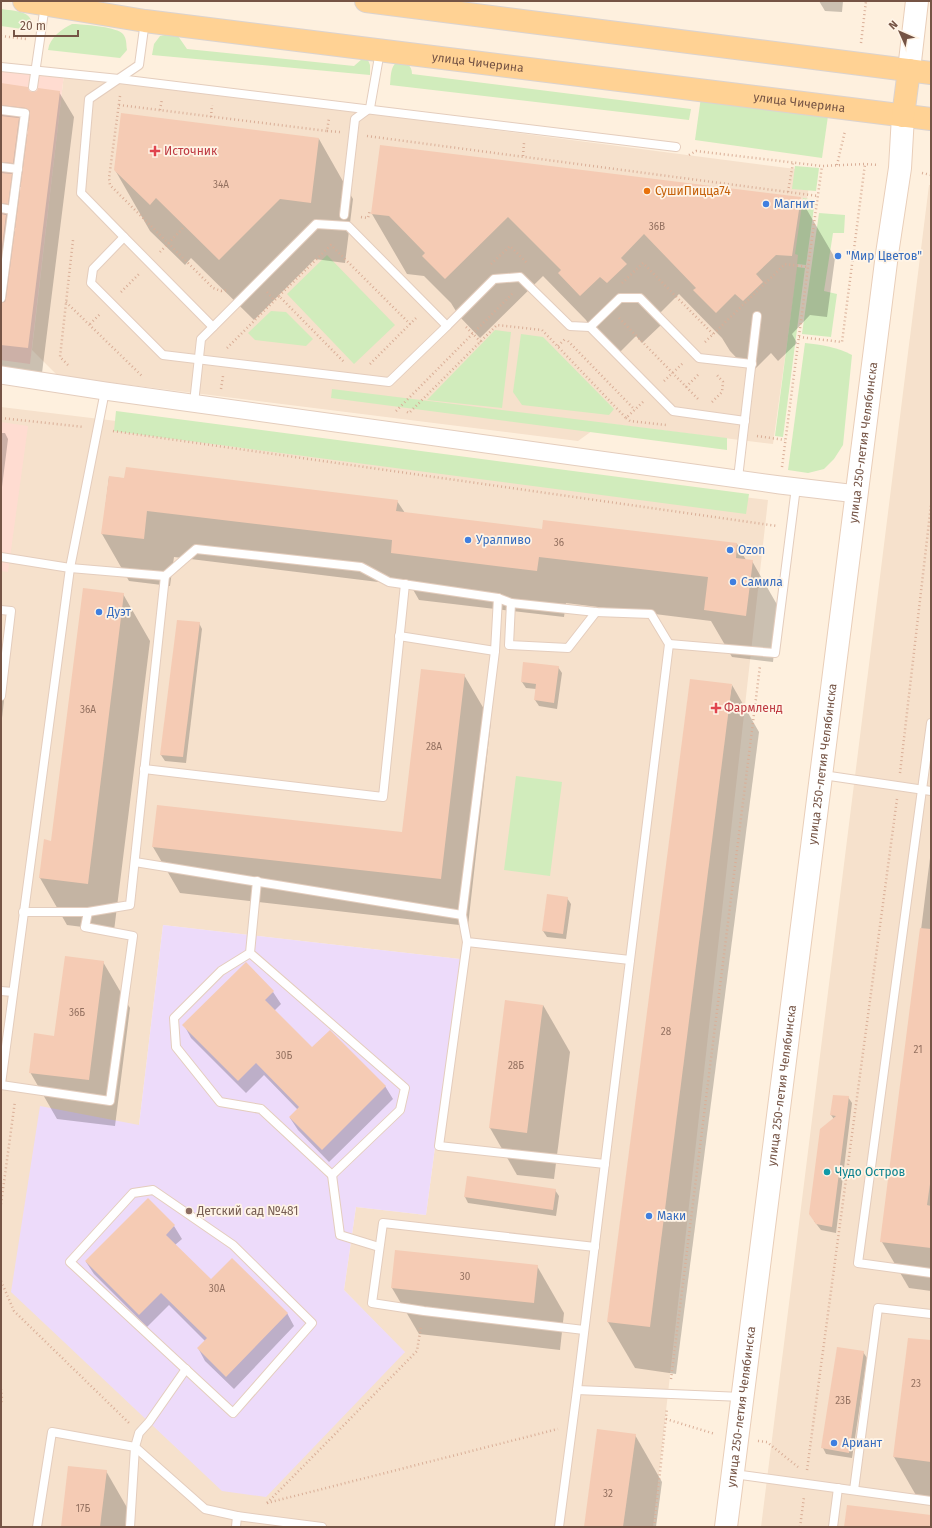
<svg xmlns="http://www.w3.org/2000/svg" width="932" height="1528" font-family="'Fira Sans',sans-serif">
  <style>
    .residential { fill: #f6e1cc; fill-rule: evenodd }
    .commercial { fill: #ffdcd1 }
    .education { fill: #eddbfa }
    .green { fill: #d1ecbc }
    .shadow { fill: #0003; fill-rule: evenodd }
    .building { fill: #f5cbb4 }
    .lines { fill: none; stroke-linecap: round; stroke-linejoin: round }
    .lane-casing { stroke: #e4cdbd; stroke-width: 10 }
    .street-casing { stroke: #e4cdbd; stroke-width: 19 }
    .secondary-casing { stroke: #e9ceb9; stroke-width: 24 }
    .primary-casing { stroke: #dbd3cf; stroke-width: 24 }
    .path { stroke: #d9ae97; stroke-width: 2.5; stroke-dasharray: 1 3; stroke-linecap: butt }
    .lane { stroke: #fff; stroke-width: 8 }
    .street { stroke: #fff; stroke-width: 17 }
    .secondary { stroke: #fff; stroke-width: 22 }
    .primary { stroke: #ffd294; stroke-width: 22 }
    .health-dot { fill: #e0444e; stroke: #fff4e6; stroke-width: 1.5 }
    .food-dot { fill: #e8710a; stroke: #fff4e6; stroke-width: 1.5 }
    .shop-dot { fill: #3f7fe0; stroke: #fff4e6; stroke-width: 1.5 }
    .culture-dot { fill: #0f9aa8; stroke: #fff4e6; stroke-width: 1.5 }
    .education-dot { fill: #8d6e63; stroke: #fff4e6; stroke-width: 1.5 }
    .labels { text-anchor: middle; stroke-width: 3.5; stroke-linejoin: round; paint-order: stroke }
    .number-label { font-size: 10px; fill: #957261 }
    .street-label { font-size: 12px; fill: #755445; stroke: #fff4e6 }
    .health-label { font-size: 12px; fill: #be3a42; stroke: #fff4e6; text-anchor: start }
    .food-label { font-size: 12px; fill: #c56008; stroke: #fff4e6; text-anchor: start }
    .shop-label { font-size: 12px; fill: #366cbe; stroke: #fff4e6; text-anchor: start }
    .culture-label { font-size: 12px; fill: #0d838f; stroke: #fff4e6; text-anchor: start }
    .education-label { font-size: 12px; fill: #785e54; stroke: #fff4e6; text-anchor: start }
  </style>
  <rect width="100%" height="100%" fill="#fef0de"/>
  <g class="residential">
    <polygon points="64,74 811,171 773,444 603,423 578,441 58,376 32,350"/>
    <polygon points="929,185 931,185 931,1527 761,1527"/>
    <path d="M1 407 768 500 653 1527H1ZM163 925 460 959 426 1215 356 1207 344 1290 405 1353 139 1125Z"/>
  </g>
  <g class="commercial">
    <polygon points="1,66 64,74 30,364 1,360"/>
    <polygon points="1,422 28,426 8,572 1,571"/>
  </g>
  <polygon class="education" points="163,925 460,959 426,1215 356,1207 344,1290 405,1352 266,1497 222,1491 11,1292 40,1106 139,1125"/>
  <g class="green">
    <path d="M1 9C14 11 34 10 32 28L22 29 1 26Z"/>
    <path d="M72 24H76C87 25 117 27 123 34 127 39 126 44 127 50L120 58 48 50C50 37 62 29 72 24Z"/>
    <polygon points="169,34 178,36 187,49 354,66 362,59 368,60 370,65 370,75 152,55 154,44 160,36"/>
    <path d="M397 62C406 64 412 64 412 74L691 109 689 120 390 85C391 77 390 67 397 62Z"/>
    <polygon points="701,97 828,116 822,158 695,140"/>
    <polygon points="795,166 819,168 816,191 792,189"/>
    <polygon points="803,198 815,200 806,265 797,264 798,255 795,254"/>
    <polygon points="819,213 845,215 844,233 833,233 824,291 837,294 831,337 802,334"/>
    <polygon points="327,255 395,325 354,364 287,294"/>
    <polygon points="797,267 805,268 783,437 775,436"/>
    <polygon points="271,311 286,312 313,339 306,346 255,340 248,333"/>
    <polygon points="495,330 511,332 502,408 427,400"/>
    <polygon points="521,334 543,337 614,409 609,415 522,405 513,392"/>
    <path d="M805 343C822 345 837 347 852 355L843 445 834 459 824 469 808 473 788 470Z"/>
    <polygon points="332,389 727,438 727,450 331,398"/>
    <polygon points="116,411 749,494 746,514 114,431"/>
    <polygon points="516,776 562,782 550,876 504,870"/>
  </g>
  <g class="shadow">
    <polygon points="819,1 843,1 842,12 825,11"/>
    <path d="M1 84 30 92H59L74 117 42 373 1 368ZM25 130 29 131V137ZM18 187H22L21 192ZM14 228H17L16 233 13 229Z"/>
    <polygon points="319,139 353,199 345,263 315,259 254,320 191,258 185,265 150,231 115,170"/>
    <polygon points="800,198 835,258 827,317 810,315 792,334 797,343 778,361 771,353 751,373 730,351 722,338 679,294 656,317 661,325 642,343 636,336 616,356 594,334 586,320 543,276 480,338 459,316 451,303 424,276 407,274 372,214"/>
    <polygon points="1,433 5,433 8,439 1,495"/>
    <polygon points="109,477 397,501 405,513 543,530 737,544 746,560 752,561 779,608 773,662 732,657 711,621 566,603 564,617 419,600 411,586 174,557 170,586 129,581 102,534"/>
    <polygon points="123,594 150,641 114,931 67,925 40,878 52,842"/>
    <polygon points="199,623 202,629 186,763 165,761 161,755"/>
    <polygon points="558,667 562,673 557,709 539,706 535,700 536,689 526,688 522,682"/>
    <polygon points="1,674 6,683 1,727"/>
    <polygon points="464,675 491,721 468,926 180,893 153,847 403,833"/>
    <polygon points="732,685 759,732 676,1374 635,1368 608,1322"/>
    <polygon points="931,850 931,1291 909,1288 882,1242"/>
    <polygon points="567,898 571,904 566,939 547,937 543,931"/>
    <polygon points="103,962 130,1008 115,1126 57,1119 30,1072 55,1037"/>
    <polygon points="273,992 281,1004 274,1011 312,1049 385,1086 393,1099 329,1162 298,1130 290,1118 298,1110 264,1075 246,1093 191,1038 184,1025"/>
    <polygon points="543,1005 570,1052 554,1179 517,1175 490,1128"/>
    <polygon points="848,1097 852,1103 836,1233 821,1230 814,1221 834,1119 831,1115"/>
    <polygon points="555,1190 559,1196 556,1216 468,1203 465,1197"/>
    <polygon points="174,1226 182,1239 175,1245 211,1281 287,1313 294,1326 234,1389 205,1361 198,1348 205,1341 169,1305 147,1327 94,1274 86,1262"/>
    <polygon points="537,1266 564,1313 560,1350 419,1334 392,1288"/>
    <polygon points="909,1339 931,1341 931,1505 921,1504 894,1457"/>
    <polygon points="838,1348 863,1352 867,1358 852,1458 826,1454 823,1448"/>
    <polygon points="635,1435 662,1482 656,1527 585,1527"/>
    <polygon points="106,1471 133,1518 132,1527 62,1527"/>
  </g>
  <g class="building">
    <polygon points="1,83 28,87 29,91 33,92 37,91 38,88 60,91 28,348 1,345 1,303 5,302 6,299 30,114 30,111 26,108 1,105"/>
    <polygon points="121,113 319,138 311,203 280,199 219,260 156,198 150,205 114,170"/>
    <polygon points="1,116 19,118 13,163 1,162"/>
    <polygon points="380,145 801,197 792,256 776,255 756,274 763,282 743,301 735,294 716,313 693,290 696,288 644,234 621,258 627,264 607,283 600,277 580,296 558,273 561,270 508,217 445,279 422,256 425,253 389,216 371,214"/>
    <polygon points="1,173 12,174 8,204 1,203"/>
    <polygon points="1,214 6,215 1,255"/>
    <polygon points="126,467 398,500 396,511 542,529 543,520 737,543 736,558 753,560 746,616 704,610 708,577 539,557 537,571 391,553 392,540 147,511 144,539 101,534 109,476 124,478"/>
    <polygon points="83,588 124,593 88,884 39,878 44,839 51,841"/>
    <polygon points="177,620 200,622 183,757 160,755"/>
    <polygon points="523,662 559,666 554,703 534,700 536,684 521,682"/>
    <polygon points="421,669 465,674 441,879 152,847 157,805 402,832"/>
    <polygon points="690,679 732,684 650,1327 607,1322"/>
    <polygon points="547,894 568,897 563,934 542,931"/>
    <polygon points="920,928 931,929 931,1177 927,1205 931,1206 931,1248 880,1242"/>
    <polygon points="65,956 104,961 89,1080 29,1073 34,1033 54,1036"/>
    <polygon points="246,962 274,991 265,1000 312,1047 330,1030 386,1086 322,1150 289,1117 299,1107 256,1063 238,1081 182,1025"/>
    <polygon points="505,1000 543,1005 527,1133 489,1128"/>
    <polygon points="833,1095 849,1096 832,1227 816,1224 809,1214 820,1129 836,1116 830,1115"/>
    <polygon points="467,1176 556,1189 553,1210 464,1197"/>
    <polygon points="148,1198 175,1225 166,1235 211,1279 232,1258 288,1313 226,1377 197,1348 207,1338 161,1293 139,1315 85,1261"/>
    <polygon points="395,1250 538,1265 534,1303 391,1288"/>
    <polygon points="908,1338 931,1340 931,1462 893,1457"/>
    <polygon points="837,1347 864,1351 849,1453 821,1448"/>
    <polygon points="597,1429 636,1434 623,1527 584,1527"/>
    <polygon points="68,1466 107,1470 100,1527 61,1527"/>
    <polygon points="847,1505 931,1515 931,1527 844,1527"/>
  </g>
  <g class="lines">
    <g class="lane-casing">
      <g id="lane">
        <polyline points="1,67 119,79 676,147"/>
        <polyline points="33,87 45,5"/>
        <polyline points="1,110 25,113 1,298"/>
        <polyline points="1,167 18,169"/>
        <polyline points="1,208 12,210"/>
        <polyline points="344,215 355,119 370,108 380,51"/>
        <polyline points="124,237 81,193 89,99 139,65 145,21"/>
        <polyline points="213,327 124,237 93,269 91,283 163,355 389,382 447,326"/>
        <polyline points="590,327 673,411 745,421"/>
        <polyline points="194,403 201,339 316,224 348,226 447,326 494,279 520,277 570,326 590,327 620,298 640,298 699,358 752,364"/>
        <polyline points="738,478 757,316"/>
        <polyline points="1,557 70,568 165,576 196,549 361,567 389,582 498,598 511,603 596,612 651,614 669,644 577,1390 559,1527"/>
        <polyline points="498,598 495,651 462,915 467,942 630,960"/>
        <polyline points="511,603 509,645 568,648 596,612"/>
        <polyline points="1,610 11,611 1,696"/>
        <polyline points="399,636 495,651"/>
        <polyline points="669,644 775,653 796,487"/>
        <polyline points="931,723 858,1263 931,1273"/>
        <polyline points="144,769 383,797 405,584"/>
        <polyline points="823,775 931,791"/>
        <polyline points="135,862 462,915"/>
        <polyline points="23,912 88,912 130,905 165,576"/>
        <polyline points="467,942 439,1146 605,1164"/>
        <polyline points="250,953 221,971 174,1018 176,1047 220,1102 261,1109 332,1175 400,1110 405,1088 250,953 257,881"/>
        <polyline points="1,991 13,992"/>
        <polyline points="1,1084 70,568 105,391"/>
        <polyline points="1,1085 110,1101 133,936 85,927 88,912"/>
        <polyline points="332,1175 340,1235 379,1247"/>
        <polygon points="153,1190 233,1245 312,1323 233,1413 70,1262 133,1193"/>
        <polyline points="584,1330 424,1311 372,1303 383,1223 595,1247"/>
        <polyline points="577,1390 742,1397"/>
        <polyline points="734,1474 931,1501"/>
        <polyline points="854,1490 878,1308 931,1314"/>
        <polyline points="37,1527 52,1432 135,1447 205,1509 237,1516 322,1527"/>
        <polyline points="130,1527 135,1447 139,1433 149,1422 186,1369"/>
        <polyline points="236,1527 237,1516"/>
        <polyline points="833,1527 838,1488"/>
      </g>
    </g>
    <g class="street-casing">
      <polyline id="street" points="1,375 105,391 780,485 857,494"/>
    </g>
    <g class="secondary-casing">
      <g id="secondary">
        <polyline points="909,70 917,1"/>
        <path id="s1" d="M726 1527 887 254 900 168 903 116"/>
      </g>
    </g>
    <g class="primary-casing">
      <g id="primary">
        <path id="s2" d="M24 1 145 21 931 119"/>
        <polyline points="366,1 931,73"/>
        <polyline points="903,116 909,70"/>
      </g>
    </g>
    <g class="path">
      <polyline points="1,36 26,39"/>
      <polyline points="861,43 866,1"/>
      <polyline points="120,96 109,178 110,185 213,288 221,291 227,290"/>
      <polyline points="119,105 327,131 329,118"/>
      <polyline points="160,110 162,99"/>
      <polyline points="211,117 212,105"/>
      <polyline points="327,131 340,132"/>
      <polyline points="367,136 818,196"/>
      <polyline points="689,155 696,151 822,166 865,164 879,165"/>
      <polyline points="523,156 524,143"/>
      <polyline points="837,165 845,131"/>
      <polyline points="922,173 931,175"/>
      <polyline points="788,192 793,163"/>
      <polyline points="361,217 368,218 370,210"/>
      <polyline points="160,252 184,227"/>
      <polyline points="491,264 510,246 527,263"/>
      <polyline points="622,283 643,263 713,334"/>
      <polyline points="121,292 140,273"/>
      <polyline points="267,292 275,301"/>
      <polyline points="279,296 331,245 410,324"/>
      <polyline points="66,302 143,377"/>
      <polyline points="619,318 698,399"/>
      <polyline points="90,324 101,313"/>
      <polyline points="466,327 481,342"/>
      <polyline points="799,337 842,342 865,164"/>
      <polyline points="568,341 635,410"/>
      <polyline points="705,342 785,264 808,267"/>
      <polyline points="558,346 565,339"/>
      <polyline points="227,348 279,296 344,362"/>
      <polyline points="370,364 417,317"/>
      <polyline points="68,365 60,357 73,240"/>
      <polyline points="664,381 684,362"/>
      <polyline points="686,387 700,373"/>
      <polyline points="221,389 223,376"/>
      <polyline points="712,402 722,392 723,382 717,375"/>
      <polyline points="396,411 513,293"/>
      <polyline points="407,412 409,413 497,325 542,330 626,418 644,401"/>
      <polyline points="1,418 84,427"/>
      <polyline points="626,418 630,421 666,425"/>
      <polyline points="113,431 777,526"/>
      <polyline points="757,436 785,440"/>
      <polyline points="782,467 808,267 822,166"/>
      <polyline points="900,773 931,505"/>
      <polyline points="1,1204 15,1101"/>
      <polyline points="1,1281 14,1311 129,1423"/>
      <polyline points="671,1379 760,666"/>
      <polyline points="1,1389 2,1399 1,1404"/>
      <polyline points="666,1419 715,1434"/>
      <polyline points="758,1441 767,1442 798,1467"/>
      <polyline points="807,1470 897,799"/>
      <polyline points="267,1503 558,1429"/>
      <polyline points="267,1503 417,1351 421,1326"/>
      <polyline points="654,1527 667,1408"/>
      <polyline points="800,1527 804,1497"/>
    </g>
    <use href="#lane" class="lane"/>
    <use href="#street" class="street"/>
    <use href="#secondary" class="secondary"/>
    <use href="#primary" class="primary"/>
  </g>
  <g class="health-dot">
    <path d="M153 145h4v4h4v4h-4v4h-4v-4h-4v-4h4z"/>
    <path d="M714 702h4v4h4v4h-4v4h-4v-4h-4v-4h4z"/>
  </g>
  <circle class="food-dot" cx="647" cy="191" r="4"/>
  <g class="shop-dot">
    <circle cx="766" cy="204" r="4"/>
    <circle cx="838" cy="256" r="4"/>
    <circle cx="468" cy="540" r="4"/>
    <circle cx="730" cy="550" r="4"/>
    <circle cx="733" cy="582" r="4"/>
    <circle cx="99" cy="612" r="4"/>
    <circle cx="649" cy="1216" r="4"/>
    <circle cx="834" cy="1443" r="4"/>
  </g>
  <circle class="culture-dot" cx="827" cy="1172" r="4"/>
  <circle class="education-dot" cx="189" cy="1211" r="4"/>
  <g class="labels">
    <g class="number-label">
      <text x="221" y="188">34А</text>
      <text x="657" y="230">36В</text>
      <text x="559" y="546">36</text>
      <text x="88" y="713">36А</text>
      <text x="434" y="750">28А</text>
      <text x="77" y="1016">36Б</text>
      <text x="666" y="1035">28</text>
      <text x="918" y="1053">21</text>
      <text x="284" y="1059">30Б</text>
      <text x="516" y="1069">28Б</text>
      <text x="465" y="1280">30</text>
      <text x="217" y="1292">30А</text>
      <text x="916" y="1387">23</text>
      <text x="843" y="1404">23Б</text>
      <text x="608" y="1497">32</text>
      <text x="83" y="1512">17Б</text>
    </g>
    <g class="street-label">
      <text dy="4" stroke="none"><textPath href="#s2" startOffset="458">улица Чичерина</textPath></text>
      <text dy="4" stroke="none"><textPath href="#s2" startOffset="782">улица Чичерина</textPath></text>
      <text dy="4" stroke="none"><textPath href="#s1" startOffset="1093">улица 250-летия Челябинска</textPath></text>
      <text dy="4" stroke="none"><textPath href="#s1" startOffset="769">улица 250-летия Челябинска</textPath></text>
      <text dy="4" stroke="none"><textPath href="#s1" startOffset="445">улица 250-летия Челябинска</textPath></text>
      <text dy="4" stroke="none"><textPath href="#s1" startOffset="121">улица 250-летия Челябинска</textPath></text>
    </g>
    <g class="health-label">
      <text x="164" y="155">Источник</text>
      <text x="724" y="712">Фармленд</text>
    </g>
    <g class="food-label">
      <text x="655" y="195">СушиПицца74</text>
    </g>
    <g class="shop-label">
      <text x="774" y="208">Магнит</text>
      <text x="846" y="260">"Мир Цветов"</text>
      <text x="476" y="544">Уралпиво</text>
      <text x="738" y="554">Ozon</text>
      <text x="741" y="586">Самила</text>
      <text x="107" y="616">Дуэт</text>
      <text x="657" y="1220">Маки</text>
      <text x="842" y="1447">Ариант</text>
    </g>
    <g class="culture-label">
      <text x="835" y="1176">Чудо Остров</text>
    </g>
    <g class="education-label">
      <text x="197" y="1215">Детский сад №481</text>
    </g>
  </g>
  <rect width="932" height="1528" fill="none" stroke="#755445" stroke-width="4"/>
  <g transform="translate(900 32) rotate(315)" stroke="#fff4e6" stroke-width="3" paint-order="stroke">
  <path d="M0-3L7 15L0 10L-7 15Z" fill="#755445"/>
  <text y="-6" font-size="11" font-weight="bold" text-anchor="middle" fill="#755445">N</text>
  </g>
  <path d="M14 30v6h64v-6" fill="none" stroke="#755445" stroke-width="2"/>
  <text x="20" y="30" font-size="12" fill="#755445" stroke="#fff4e6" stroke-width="3" paint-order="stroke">20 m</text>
</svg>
